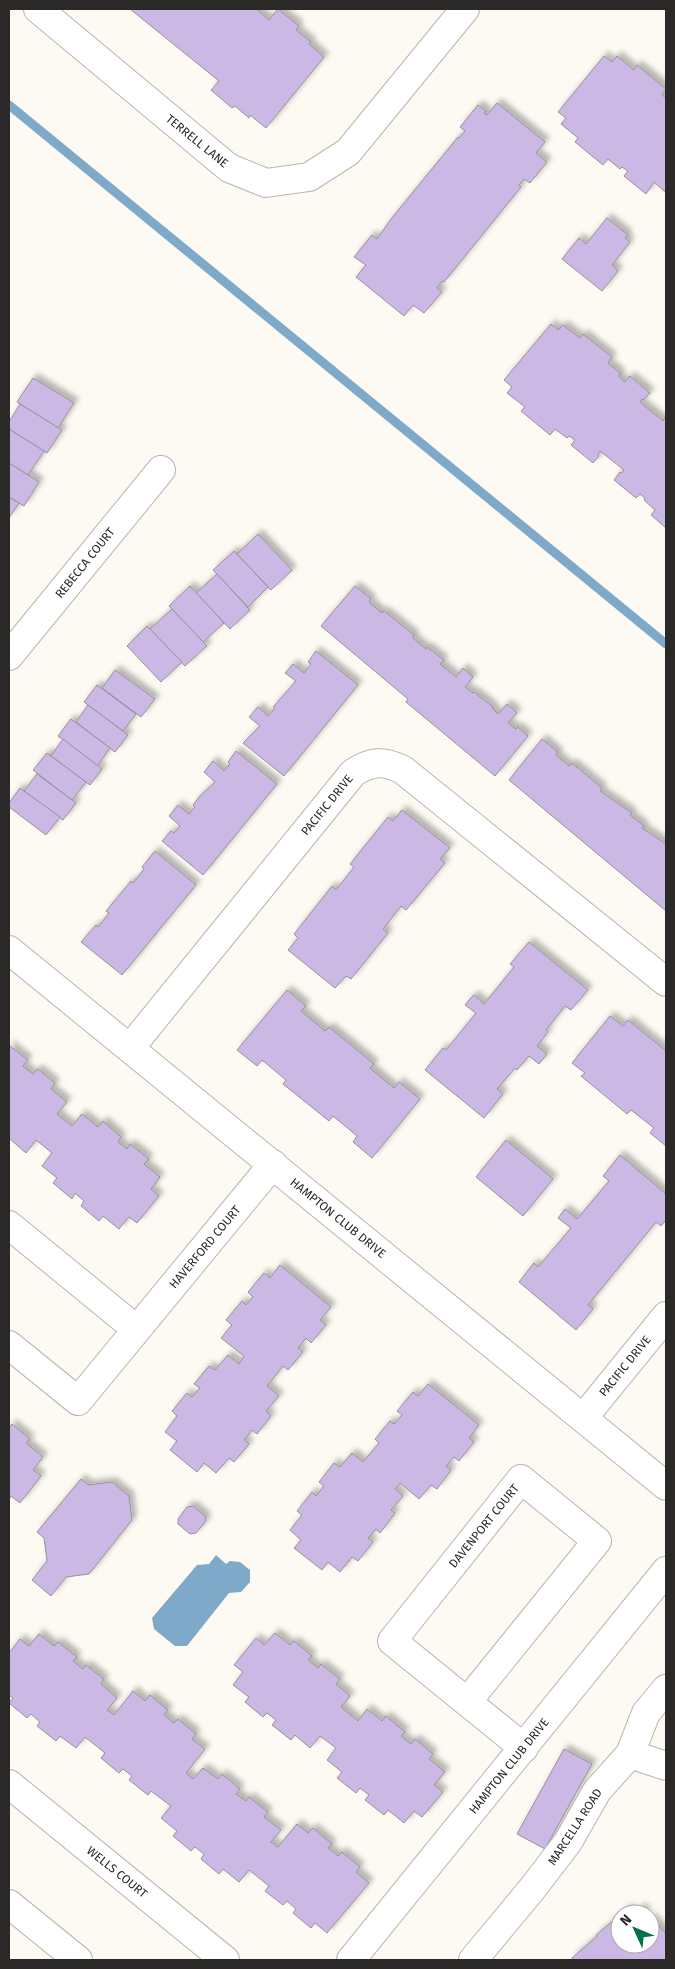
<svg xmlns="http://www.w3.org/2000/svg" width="675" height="1969" font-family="'Fira Sans',sans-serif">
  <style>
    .water { fill: #7ea9c9 }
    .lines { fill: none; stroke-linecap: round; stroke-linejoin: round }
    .stream { stroke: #7ea9c9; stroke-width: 9 }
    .building { fill: #ccb8e4; stroke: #959299; filter: url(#shadow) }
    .minor-casing { stroke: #b8b6af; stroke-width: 30 }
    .minor { stroke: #fff; stroke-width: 28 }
    .labels { text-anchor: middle; stroke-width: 4; stroke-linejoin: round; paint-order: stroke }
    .street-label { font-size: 12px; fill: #2a2927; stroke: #fff }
  </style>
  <defs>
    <filter id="shadow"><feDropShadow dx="4.5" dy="-4.5" stdDeviation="2.5" flood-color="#0004"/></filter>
  </defs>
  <rect width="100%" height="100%" fill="#fcfaf2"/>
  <polygon class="water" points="216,1555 226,1564 230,1561 240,1562 250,1570 250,1582 241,1592 229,1593 187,1646 175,1646 154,1629 152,1618 197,1565 209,1564"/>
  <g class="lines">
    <polyline class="stream" points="9,105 666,644"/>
  </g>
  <g class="building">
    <polygon points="130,9 256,9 269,20 278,9 299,26 296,30 311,42 309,44 324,57 266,128 250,115 249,118 235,106 232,108 211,90 219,81"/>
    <polygon points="604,56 612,62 617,56 634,70 637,65 666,89 662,95 666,98 666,193 654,182 646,194 624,176 628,171 622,167 620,169 608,159 603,165 575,142 578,138 561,124 566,118 558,112"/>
    <polygon points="497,103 545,142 536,153 547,162 530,183 524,179 519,185 521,187 444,282 442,281 437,288 442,292 424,313 413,305 404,316 356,277 366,265 354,257 372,235 377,239 391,219 458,137 459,138 465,131 460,127 478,105 486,111 484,113 487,115"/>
    <polygon points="607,218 628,235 625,238 630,242 612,265 618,271 602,291 562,259 579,238 586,244"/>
    <polygon points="551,324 558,330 563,325 580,338 583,334 612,357 608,363 621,374 618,376 625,382 630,376 650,393 643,400 642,399 640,402 663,421 666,415 666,528 651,515 655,510 644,500 645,498 640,494 636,498 614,480 620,472 622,473 624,470 600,451 598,454 599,456 593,463 571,445 575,440 569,436 567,438 555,429 550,435 521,411 525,407 507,393 512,387 504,380"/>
    <polygon points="33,378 74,403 58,428 17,402"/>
    <polygon points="20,404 62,430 47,453 9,429 9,422"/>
    <polygon points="9,429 44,451 28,475 9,463"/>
    <polygon points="9,463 39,482 24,506 9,497"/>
    <polygon points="9,497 19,503 9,518"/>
    <polygon points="258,534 292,570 271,590 237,554"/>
    <polygon points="234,551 268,587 248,607 213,570"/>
    <polygon points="217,574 250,610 230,629 196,593"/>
    <polygon points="190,586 224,623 203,642 169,606"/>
    <polygon points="355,586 371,599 369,602 382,613 384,611 414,635 413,638 426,649 427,647 444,660 440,664 456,677 463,668 473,677 465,687 473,693 474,692 493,707 492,708 498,714 507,704 517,713 508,723 516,729 518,727 528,736 495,776 406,702 408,699 321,626"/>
    <polygon points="172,609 207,646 185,666 150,629"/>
    <polygon points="147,626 182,662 161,682 127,646"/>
    <polygon points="316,651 358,685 284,776 243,743 260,726 249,717 258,707 268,716 275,708 273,707 296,681 285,673 293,664 304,673 311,664 308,662"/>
    <polygon points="115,670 155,699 141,717 102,688"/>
    <polygon points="97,685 136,714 123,731 84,702"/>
    <polygon points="88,705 128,735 115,752 76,722"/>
    <polygon points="71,719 110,748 97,766 58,736"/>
    <polygon points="63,739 102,769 90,785 51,756"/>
    <polygon points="542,739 558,752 556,755 569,766 572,763 602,788 600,791 632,813 630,815 644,826 642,828 666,844 666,911 509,780"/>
    <polygon points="236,751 277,784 203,875 162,841 171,831 174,833 180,826 169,816 178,805 189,814 195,807 193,805 200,796 215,782 204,772 213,761 224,771 230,764 228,762"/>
    <polygon points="47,753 86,782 72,800 33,770"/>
    <polygon points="37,774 76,803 63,820 24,791"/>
    <polygon points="20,788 60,817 46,835 9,807 9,803"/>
    <polygon points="402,810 450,848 440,859 445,863 406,910 401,906 383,929 388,933 351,979 346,976 335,988 288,950 298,938 294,934 332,886 336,890 354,867 350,864 388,817 393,821"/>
    <polygon points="155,851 196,885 122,975 81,942 96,925 98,927 109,913 106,911 131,881 133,883 144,869 142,867"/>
    <polygon points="529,942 588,990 571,1010 565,1006 546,1030 548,1032 537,1046 547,1054 539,1064 529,1056 517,1070 515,1068 497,1089 503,1094 484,1118 425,1070 443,1048 446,1050 476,1013 465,1005 469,1000 474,995 484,1004 514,967 510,964"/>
    <polygon points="287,990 306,1006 301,1011 325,1031 329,1027 374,1064 370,1068 394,1088 399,1082 420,1099 372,1158 353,1142 357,1136 333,1116 329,1121 283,1084 286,1080 262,1060 257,1066 237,1050"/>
    <polygon points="610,1016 623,1026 628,1020 666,1051 666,1146 650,1133 654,1128 631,1110 627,1114 581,1076 585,1073 572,1063"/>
    <polygon points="9,1045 28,1060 23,1066 33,1074 38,1069 55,1083 51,1089 67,1102 57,1114 72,1126 82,1114 98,1127 103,1121 121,1137 118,1142 127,1149 130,1144 149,1159 144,1164 160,1177 151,1189 159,1196 137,1223 129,1217 119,1229 103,1216 99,1221 81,1206 84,1201 75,1193 72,1199 53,1183 57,1178 42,1166 52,1153 36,1140 26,1153 10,1139 9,1141"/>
    <polygon points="506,1140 553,1179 523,1216 476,1177"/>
    <polygon points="620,1155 666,1194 666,1220 661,1226 656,1222 588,1305 593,1309 576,1330 519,1282 534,1263 538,1267 571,1228 558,1218 565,1209 577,1219 609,1181 603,1176"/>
    <polygon points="280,1265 331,1307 320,1320 326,1325 311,1343 306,1338 298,1348 303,1352 288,1370 283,1366 267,1386 279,1396 266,1411 271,1416 257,1434 252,1430 244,1440 249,1444 234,1462 229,1458 216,1473 204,1463 197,1472 170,1450 177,1441 165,1432 177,1416 172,1411 187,1393 192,1397 200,1388 194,1384 209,1366 215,1370 228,1355 239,1364 244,1356 221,1338 232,1325 226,1320 242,1301 246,1305 253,1297 248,1292 264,1273 270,1278"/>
    <polygon points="428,1384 479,1425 469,1438 474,1442 459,1461 454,1457 446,1466 451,1470 437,1489 431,1485 419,1499 400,1483 395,1489 403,1496 391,1510 395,1513 380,1533 376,1529 369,1537 368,1538 373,1542 358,1561 352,1557 340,1572 328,1562 322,1570 294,1548 301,1540 290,1530 302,1515 297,1511 312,1492 316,1496 324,1486 319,1482 334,1463 340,1467 352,1453 363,1462 379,1443 375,1439 390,1421 394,1424 402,1415 397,1411 413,1392 418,1396"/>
    <polygon points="12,1424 30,1439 26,1443 43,1457 33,1470 41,1476 20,1503 11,1496 9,1500 9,1428"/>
    <polygon points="81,1479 88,1485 112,1482 129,1496 132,1520 89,1574 66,1577 51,1596 32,1580 47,1561 44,1538 37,1532"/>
    <polygon points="193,1506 205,1516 206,1521 196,1533 190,1534 178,1524 178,1519 187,1507"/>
    <polygon points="275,1633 290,1645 294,1641 312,1656 308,1660 318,1668 321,1664 340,1679 336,1684 350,1696 341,1707 358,1721 367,1709 382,1721 386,1716 405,1732 401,1736 411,1744 415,1739 433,1754 429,1759 445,1772 434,1785 443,1792 422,1817 414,1811 404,1823 388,1810 384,1815 365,1800 369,1795 360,1788 356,1793 337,1778 342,1772 327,1760 336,1748 320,1736 310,1748 295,1735 291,1740 272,1725 276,1720 267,1713 263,1717 245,1702 249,1697 233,1685 243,1672 234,1665 256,1638 264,1645"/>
    <polygon points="39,1634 54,1646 58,1642 77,1657 73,1661 83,1669 86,1665 104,1679 101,1684 117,1698 107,1710 114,1715 133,1691 145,1701 150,1695 168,1710 164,1715 174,1723 178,1719 196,1734 192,1739 205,1749 186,1773 193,1779 203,1768 218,1779 222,1774 240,1789 236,1794 246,1801 249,1797 268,1812 264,1817 281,1830 271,1842 278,1847 297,1824 308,1833 313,1828 332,1844 328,1848 338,1856 342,1852 360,1867 356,1872 369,1883 327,1933 315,1923 311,1928 293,1913 296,1909 287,1901 283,1905 265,1891 269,1886 249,1870 239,1882 223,1869 219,1874 201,1859 204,1854 195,1847 191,1851 173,1836 177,1831 161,1818 171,1806 151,1791 148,1795 129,1780 132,1776 123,1769 119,1773 101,1758 105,1753 85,1737 76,1748 60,1736 56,1741 37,1726 40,1722 31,1714 27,1718 9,1703 13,1698 9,1695 9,1653 20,1639 29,1646"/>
    <polygon points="564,1749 592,1764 545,1849 517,1834"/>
    <polygon points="641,1907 648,1914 621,1914 628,1908 634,1914"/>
    <polygon points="620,1915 620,1944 650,1944 650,1916 666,1934 666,1960 572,1960 572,1958 597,1936 596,1935"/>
  </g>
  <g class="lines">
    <g class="minor-casing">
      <g id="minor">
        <polyline points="38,9 229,168 266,183 309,177 348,152 465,9"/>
        <polyline points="9,656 161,470"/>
        <polyline points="9,950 666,1486"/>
        <path d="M130 1048 353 773C371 761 384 760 403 770L666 982"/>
        <polyline points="9,1225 136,1329"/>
        <polyline points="9,1345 78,1401 273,1164"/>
        <polyline points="584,1417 666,1316"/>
        <polyline points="467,1702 597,1541 521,1479 392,1641 524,1748"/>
        <polyline points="630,1754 666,1766"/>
        <polyline points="9,1784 225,1960"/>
        <polyline points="9,1904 78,1960"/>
        <polyline points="351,1960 666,1571"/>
        <polyline points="473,1960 532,1889 568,1842 597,1791 630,1754 646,1713 666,1689"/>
      </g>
    </g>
    <use href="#minor" class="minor"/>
  </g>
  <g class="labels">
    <g class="street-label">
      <text transform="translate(197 141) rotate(39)" y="4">TERRELL LANE</text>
      <text transform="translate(85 563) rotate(-51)" y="4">REBECCA COURT</text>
      <text transform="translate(327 805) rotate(-51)" y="4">PACIFIC DRIVE</text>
      <text transform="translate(338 1218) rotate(39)" y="4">HAMPTON CLUB DRIVE</text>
      <text transform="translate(205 1247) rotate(-50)" y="4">HAVERFORD COURT</text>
      <text transform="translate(625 1366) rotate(-51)" y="4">PACIFIC DRIVE</text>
      <text transform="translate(484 1526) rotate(-51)" y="4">DAVENPORT COURT</text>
      <text transform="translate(509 1766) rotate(-51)" y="4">HAMPTON CLUB DRIVE</text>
      <text transform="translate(575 1827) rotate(-57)" y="4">MARCELLA ROAD</text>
      <text transform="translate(117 1872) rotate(39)" y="4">WELLS COURT</text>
    </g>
  </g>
  <rect width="675" height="1969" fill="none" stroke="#2a2927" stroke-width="20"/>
  <g transform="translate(635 1929) rotate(314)"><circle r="24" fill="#ffffff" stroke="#aaa9a9"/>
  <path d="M0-4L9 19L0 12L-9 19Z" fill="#01714b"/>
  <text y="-8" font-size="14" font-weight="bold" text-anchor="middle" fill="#2a2927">N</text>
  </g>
</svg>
